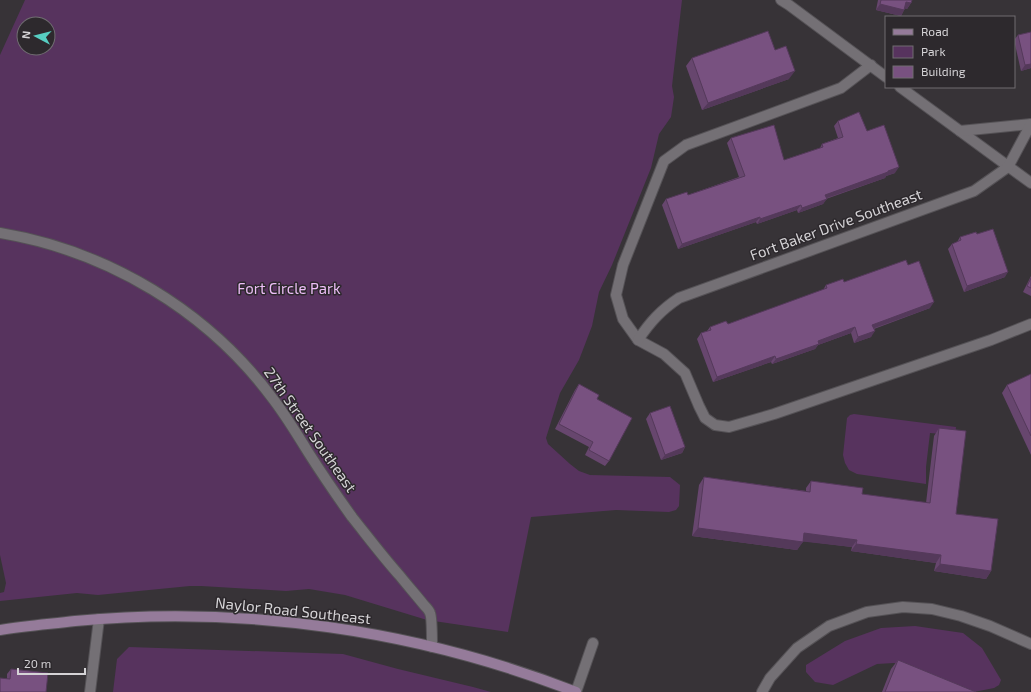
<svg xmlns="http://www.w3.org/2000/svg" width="1031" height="692" font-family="'Exo 2',sans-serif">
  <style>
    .green { fill: #57335e; fill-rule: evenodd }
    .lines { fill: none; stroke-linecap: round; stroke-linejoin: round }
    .lane-casing { stroke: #555256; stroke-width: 12 }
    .street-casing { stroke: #555256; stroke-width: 12 }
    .secondary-casing { stroke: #555256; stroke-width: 12 }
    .lane { stroke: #747075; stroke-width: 10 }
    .street { stroke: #747075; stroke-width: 10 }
    .secondary { stroke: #957b9a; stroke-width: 10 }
    .wall { fill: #67466e }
    .shaded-wall { fill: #54395a }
    .building { fill: #785180; stroke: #54395a }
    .labels { text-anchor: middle; stroke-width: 3; stroke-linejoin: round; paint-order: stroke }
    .street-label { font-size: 15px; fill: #d5d3d6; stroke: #2d292d }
    .park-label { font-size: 15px; fill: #edbef7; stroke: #2d292d }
  </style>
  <rect width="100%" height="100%" fill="#373337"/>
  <g class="green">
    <path d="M25 0H682L672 86 674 97 671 117 659 134 651 168 612 265 599 292 592 326 579 360 560 393 546 438 548 444 570 464 579 471 590 475 670 477 680 485 679 506 676 510 669 512 616 510 531 517 508 632 427 620 345 595 309 589 286 591 201 586H190L98 595 77 593 0 601V593L4 592 6 583 0 555V55ZM24 24H48V48H24Z"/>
    <polygon points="854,414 956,427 955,435 930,433 926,467 926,484 857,474 849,470 845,463 843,455 847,418 850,415"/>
    <polygon points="915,626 963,633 982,648 1001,680 999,685 994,688 974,692 915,669 894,663 877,664 833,685 815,682 806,672 806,665 845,641 881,628"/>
    <polygon points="129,647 343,654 398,669 473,687 491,692 113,692 117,659"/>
  </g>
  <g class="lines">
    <g class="lane-casing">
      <g id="lane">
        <polyline points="871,65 841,88 686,145 664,161 623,265 616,295 623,319 638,340 664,354 685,373 699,406 705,418 715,425 729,427 774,414 991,340 1031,324"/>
        <polyline points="576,692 593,643"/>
        <polyline points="762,692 770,678 797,648 829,626 867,612 903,607 932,609 961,616 990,626 1031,644"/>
      </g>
    </g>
    <g class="street-casing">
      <g id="street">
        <polyline points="781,0 789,5 886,77"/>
        <polyline points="900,87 1031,183"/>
        <polyline points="960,131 1031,124"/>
        <path d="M0 233C108 251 208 311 273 399 286 416 297 434 308 452 322 474 337 496 352 517 368 537 383 557 400 576 408 586 416 595 424 605 426 607 429 610 430 613 432 617 432 641 432 647"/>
        <path d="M638 340C650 322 661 310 679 298L809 251 974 191 1008 167 1031 124"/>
        <polyline points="90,692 99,619"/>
      </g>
    </g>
    <g class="secondary-casing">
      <path id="secondary" d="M0 630C25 626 50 624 75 621 244 605 418 630 576 692"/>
    </g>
    <use href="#lane" class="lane"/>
    <use href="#street" class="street"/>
    <use href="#secondary" class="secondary"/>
  </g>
  <g class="wall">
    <polygon points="878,0 912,0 911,3 907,9 905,8 901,16 876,10"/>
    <polygon points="1031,32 1031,68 1021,71 1014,40 1018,35"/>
    <polygon points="692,58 789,79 702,110 686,66"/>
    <polygon points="838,121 867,131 895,173 886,176 885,178 826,199 823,204 798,213 797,210 757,224 756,222 678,249 662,205 666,199 688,195 739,177 727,143 731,138 784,160 820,148 822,144 838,138 834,126"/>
    <polygon points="977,234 1005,277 964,292 948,249 952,244 957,242 960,237"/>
    <polygon points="908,265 930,308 874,329 871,337 854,343 851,333 818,345 815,349 772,364 771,362 713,382 697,339 701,333 707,331 710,327 728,324 823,290 826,285 844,282"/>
    <polygon points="1031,276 1031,296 1023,292"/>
    <polygon points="1031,374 1031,455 1002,393 1007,385"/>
    <polygon points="579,384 597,399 609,461 605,466 585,455 589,447 555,429 575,390"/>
    <polygon points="650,413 685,447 682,453 661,460 646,419"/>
    <polygon points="939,428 956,514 991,571 986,579 934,571 936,563 851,551 852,547 803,541 797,550 692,536 699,485 704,477 806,491 806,488 811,481 862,494 926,503 934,436"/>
    <polygon points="898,660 976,692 882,692 891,669"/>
    <polygon points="11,669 46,692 7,679 7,674"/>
  </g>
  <g class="shaded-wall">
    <polygon points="906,2 911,3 907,9 902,8"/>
    <polygon points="880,4 904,10 901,16 876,10"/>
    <polygon points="1031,64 1031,68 1021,71 1025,65"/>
    <polygon points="795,71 789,79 702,110 708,103"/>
    <polygon points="899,167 895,173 886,176 885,178 821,200 825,195"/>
    <polygon points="827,199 823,204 798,213 802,208"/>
    <polygon points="801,205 797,210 757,224 760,219"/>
    <polygon points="760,217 756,222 678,249 682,244"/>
    <polygon points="1008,272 1005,277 964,292 967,286"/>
    <polygon points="934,302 930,308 869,330 872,325"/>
    <polygon points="855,327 851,333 818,345 815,349 772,364 776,359 818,341"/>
    <polygon points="875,331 871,337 854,343 858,337"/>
    <polygon points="775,356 771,362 713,382 717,377"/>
    <polygon points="685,447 682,453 661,460 665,455"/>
    <polygon points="698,528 803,542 797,550 692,536"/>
    <polygon points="804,533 857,540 852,547 798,541"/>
    <polygon points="856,544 941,555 936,563 851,551"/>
    <polygon points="940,564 991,571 986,579 934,571"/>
  </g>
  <g class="building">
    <polygon points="881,0 912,0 911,3 906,2 904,10 880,4"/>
    <polygon points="768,31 775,50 786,46 795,71 708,103 692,58"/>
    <polygon points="1031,32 1031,64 1025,65 1018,35"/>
    <polygon points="859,112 867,131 884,125 899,167 888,171 888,172 825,195 827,199 802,208 801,205 760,219 760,217 682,244 666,199 687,192 688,195 745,176 731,138 774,125 784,160 823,147 822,144 843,137 838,121"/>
    <polygon points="993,229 1008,272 967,286 952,244 961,240 960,237 976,232 977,234"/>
    <polygon points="906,260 908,265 919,261 934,302 872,325 875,331 858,337 855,327 818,341 819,344 776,359 775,356 717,377 701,333 711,330 710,327 726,321 728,324 827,288 826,285 843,279 844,282"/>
    <polygon points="1031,278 1031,288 1027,286"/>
    <polygon points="1031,374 1031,436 1007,385"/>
    <polygon points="579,384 599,395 597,399 632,418 609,461 589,450 593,442 559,424"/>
    <polygon points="670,406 685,447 665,455 650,413"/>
    <polygon points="939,428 966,431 956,514 998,519 991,571 940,564 941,555 856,544 857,540 804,533 803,542 698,528 704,477 810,492 811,481 863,488 862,494 930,503"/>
    <polygon points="898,660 976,692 885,692"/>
    <polygon points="11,669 48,673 46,692 0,692 0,678 10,679"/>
  </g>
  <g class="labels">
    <g class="street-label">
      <text transform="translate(836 225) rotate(-20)" y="5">Fort Baker Drive Southeast</text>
      <text transform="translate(310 430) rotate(55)" y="5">27th Street Southeast</text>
      <text transform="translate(293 611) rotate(6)" y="5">Naylor Road Southeast</text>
    </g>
    <g class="park-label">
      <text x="289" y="294">Fort Circle Park</text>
    </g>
  </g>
  <rect x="885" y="16" width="130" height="72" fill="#2d292d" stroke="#706d71"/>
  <rect x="893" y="29" width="20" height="6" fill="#957b9a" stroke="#706d71"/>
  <text x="921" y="36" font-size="12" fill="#d5d3d6">Road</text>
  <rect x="893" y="46" width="20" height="12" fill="#57335e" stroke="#706d71"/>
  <text x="921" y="56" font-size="12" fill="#d5d3d6">Park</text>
  <rect x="893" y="66" width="20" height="12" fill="#785180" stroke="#706d71"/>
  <text x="921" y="76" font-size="12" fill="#d5d3d6">Building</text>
  <g transform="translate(36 36) rotate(277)"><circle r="19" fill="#2d292d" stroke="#706d71"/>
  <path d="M0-3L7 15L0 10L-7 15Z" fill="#57cec2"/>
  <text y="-6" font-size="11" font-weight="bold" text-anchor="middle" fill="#d5d3d6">N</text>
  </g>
  <path d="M18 668v6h67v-6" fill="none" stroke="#d5d3d6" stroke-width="2"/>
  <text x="24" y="668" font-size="12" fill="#d5d3d6" stroke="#2d292d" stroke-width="3" paint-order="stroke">20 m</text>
</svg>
